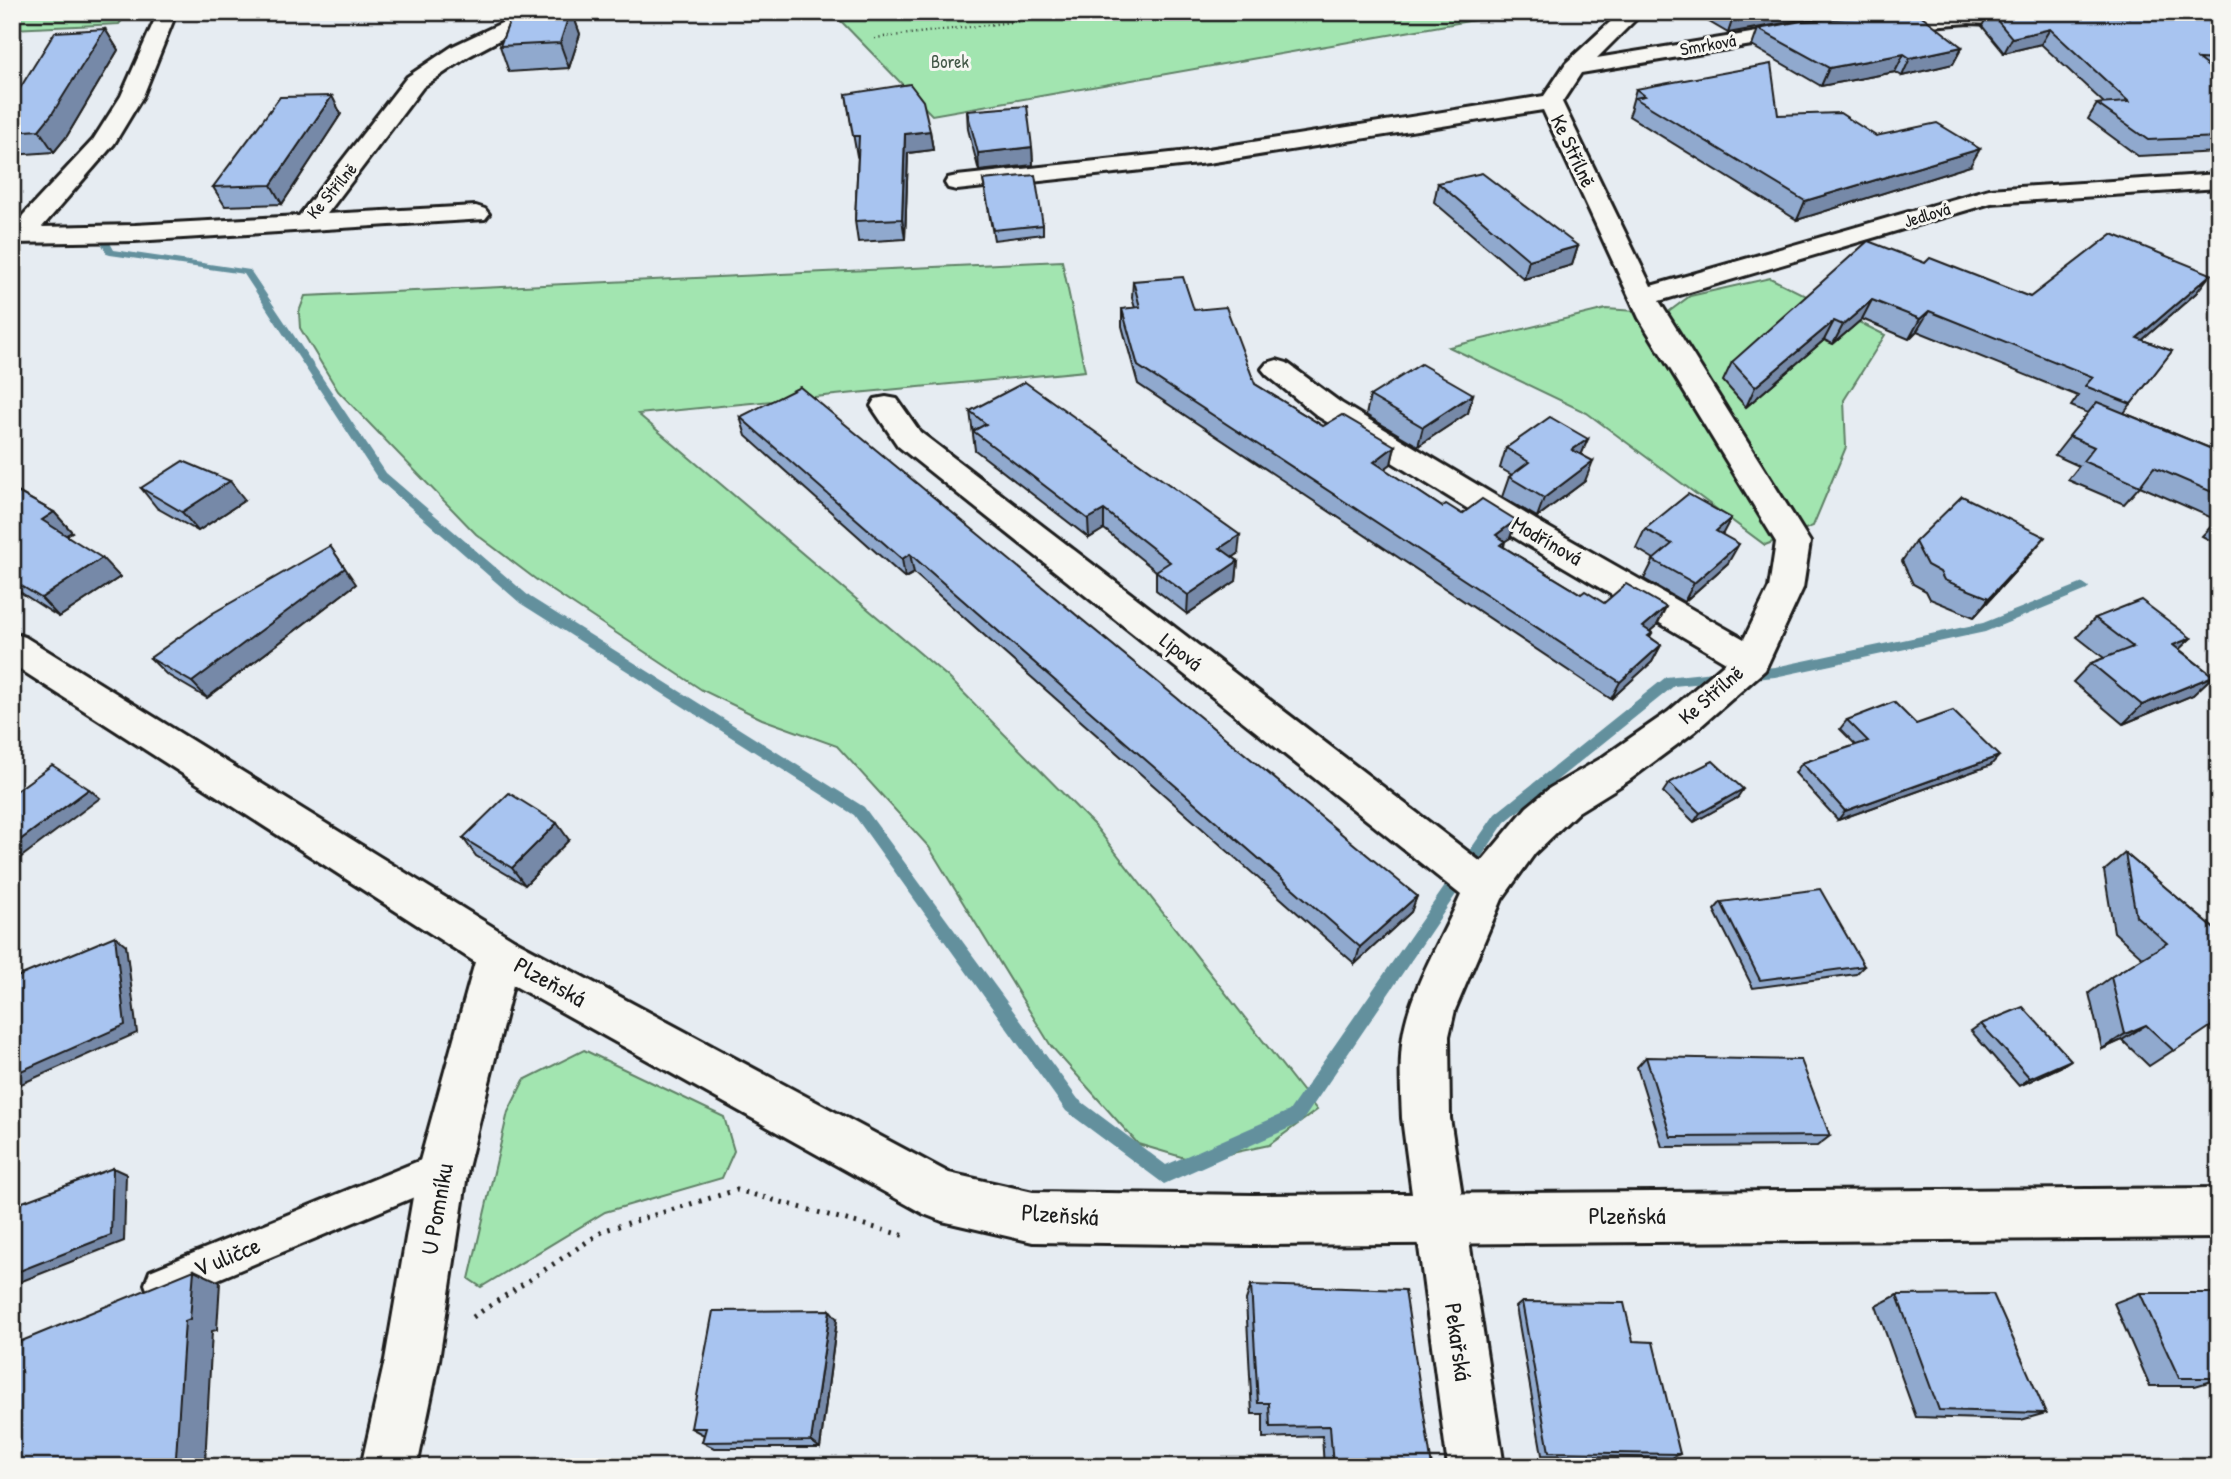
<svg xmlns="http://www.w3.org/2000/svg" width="2231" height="1479" font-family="'Patrick Hand',sans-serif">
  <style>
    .green { fill: #a2e5b0; stroke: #5f8066; stroke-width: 2 }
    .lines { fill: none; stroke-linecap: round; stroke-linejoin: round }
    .stream { fill: #63909d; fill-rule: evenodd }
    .lane-casing { stroke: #1c1c1c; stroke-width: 6 }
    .street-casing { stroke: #1c1c1c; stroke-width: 6 }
    .secondary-casing { stroke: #1c1c1c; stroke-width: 6 }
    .path-far1 { stroke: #1c1c1c; stroke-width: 2.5; stroke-dasharray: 1 3.5; stroke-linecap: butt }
    .path { stroke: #1c1c1c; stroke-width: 5; stroke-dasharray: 2.5 7; stroke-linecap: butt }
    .lane { fill: #f6f6f2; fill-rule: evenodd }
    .street { fill: #f6f6f2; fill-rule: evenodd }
    .secondary { fill: #f6f6f2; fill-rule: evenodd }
    .wall { fill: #90a9ce; stroke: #1c1c1c; stroke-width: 2 }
    .shaded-wall { fill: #7689a8; stroke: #1c1c1c; stroke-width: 2 }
    .building { fill: #a8c4f0; stroke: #1c1c1c; stroke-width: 2 }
    .labels { text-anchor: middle; stroke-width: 6; stroke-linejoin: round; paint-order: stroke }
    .far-street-label { font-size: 18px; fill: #1c1c1c; stroke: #f6f6f2 }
    .far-park-label { font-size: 18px; fill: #445848; stroke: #f6f6f2 }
    .street-label { font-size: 21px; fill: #1c1c1c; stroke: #f6f6f2 }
    .near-street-label { font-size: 24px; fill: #1c1c1c; stroke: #f6f6f2 }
  </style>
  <rect width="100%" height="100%" fill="#e6ecf2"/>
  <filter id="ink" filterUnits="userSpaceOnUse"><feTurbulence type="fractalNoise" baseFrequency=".0143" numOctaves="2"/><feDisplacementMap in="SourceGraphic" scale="14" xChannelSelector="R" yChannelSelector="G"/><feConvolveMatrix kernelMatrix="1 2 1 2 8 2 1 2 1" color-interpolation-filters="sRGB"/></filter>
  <g filter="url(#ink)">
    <g class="green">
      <polygon points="12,12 129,12 119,24 12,29"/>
      <polygon points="823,12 1520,12 932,115 835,15"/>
      <polygon points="1062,261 1085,371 638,414 948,677 1095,826 1317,1110 1269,1145 1195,1161 1138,1144 1051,1046 929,847 837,746 762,719 702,690 538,581 476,534 338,391 300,328 299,312 305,296"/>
      <polygon points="1770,278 1885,335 1844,400 1846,447 1813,526 1765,545 1587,413 1449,347 1606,309 1667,313 1690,296"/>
      <polygon points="584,1050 724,1117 734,1151 722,1178 605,1212 481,1287 469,1279 508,1112 524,1080"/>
    </g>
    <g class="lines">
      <g class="stream">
        <polygon points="103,235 106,236 114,250 250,270 386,473 530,597 864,807 1078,1099 1166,1165 1289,1111 1495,814 1666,677 1723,671 1730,676 1723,681 1674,686 1505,822 1301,1123 1164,1184 1066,1111 854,815 520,603 378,479 244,274 110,255 107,254 100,241 88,242 83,239 88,236"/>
        <polygon points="2083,583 2089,587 2087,590 1985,632 1775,677 1744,680 1737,675 1744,670 1775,667 1983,623"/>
      </g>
      <g class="lane-casing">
        <polygon id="lane" points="443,1151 455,1156 460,1168 455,1180 163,1302 150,1297 145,1284 150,1271"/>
      </g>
      <g class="street-casing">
        <g id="street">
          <polygon points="525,12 552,12 469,56 423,87 327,214 476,206 485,209 489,214 485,219 135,241 12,243 12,227 93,140 121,96 156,17 163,15 173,21 143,96 114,144 42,227 135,225 299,216 407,77 453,46"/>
          <path d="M1621 12H1643L1597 58 1807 24 1817 30 1807 36 1581 73 1562 102 1651 286 1989 189 2219 174V188L1991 203 1659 301 1810 542 1803 588 1765 670 1694 732 1628 781 1578 812 1535 853 1502 899 1455 1010 1449 1036 1450 1118 1504 1467H1448L1402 1118C1401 1091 1399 1063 1403 1036 1410 990 1442 938 1461 895L898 446 871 406 875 399 886 397 897 399 920 432 1481 862 1527 807 1550 788 1600 759 1668 712 1726 662 1522 542 1319 417 1267 375 1262 369 1267 363 1277 360 1287 363 1341 403 1546 526 1744 639 1769 588 1776 542 1639 318 1543 110 1208 163 957 190 948 188 945 183 948 178 957 176 1208 149 1544 96 1566 63Z"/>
          <polygon points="1951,12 2038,14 2048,20 2038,26 1969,23 1878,30 1868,24 1878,18"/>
        </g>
      </g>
      <g class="secondary-casing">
        <polygon id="secondary" points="12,633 25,637 514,940 949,1173 1033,1192 1253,1195 2219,1188 2219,1238 1253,1245 1033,1242 942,1221 924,1214 513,985 468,1168 439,1360 417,1467 361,1467 385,1360 418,1168 475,962 12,664"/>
      </g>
      <g class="path-far1">
        <polyline points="1056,12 1100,16 1161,12"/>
        <polyline points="875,38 1072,15"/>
      </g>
      <polyline class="path" points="473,1317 605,1230 737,1190 909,1237"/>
      <use href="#lane" class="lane"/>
      <use href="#street" class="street"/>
      <use href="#secondary" class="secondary"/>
    </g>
    <g class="wall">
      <polygon points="513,12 572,12 580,34 569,68 509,72 500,46"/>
      <polygon points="1692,12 1891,12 1890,14 1795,21 1728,33"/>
      <polygon points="1989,12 2219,20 2219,152 2138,156 2088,119 2097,104 2104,103 2041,44 2004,53 1982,26"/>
      <polygon points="2030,12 2219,12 2219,19"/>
      <polygon points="105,29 118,50 67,136 54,152 12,155 12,101"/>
      <polygon points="1758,29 1962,47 1953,64 1902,76 1895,72 1821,86 1752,46"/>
      <polygon points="1636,89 1778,115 1876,136 1970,166 1797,220 1629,116 1632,108 1631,107"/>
      <polygon points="846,94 930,131 933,150 908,153 905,239 858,242 855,221 858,155 857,156"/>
      <polygon points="967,111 1032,147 1033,165 979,171 968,129"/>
      <polygon points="341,114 282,204 225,206 213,187"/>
      <polygon points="983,180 1043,225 1043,234 994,240"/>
      <polygon points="1438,183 1578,246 1572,265 1524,279 1434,202"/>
      <polygon points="1925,263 2030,297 2196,293 2142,340 2172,351 2124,413 2217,451 2219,448 2219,545 2202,536 2217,520 2140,486 2124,504 2068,480 2079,466 2055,455 2088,413 2071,406 2078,396 1917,331 1909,339 1862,319 1833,344 1824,340 1746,407 1723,381 1732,362"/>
      <polygon points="1133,281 1194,310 1255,384 1323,426 1395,446 1391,464 1384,469 1442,507 1462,514 1516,520 1510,538 1505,541 1504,547 1581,594 1657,625 1650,631 1652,633 1650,637 1661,645 1652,662 1611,699 1138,384 1122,326 1122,309 1135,308 1132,298"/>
      <polygon points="1473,394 1468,413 1418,446 1366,415 1370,396"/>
      <polygon points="970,411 1238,554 1233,557 1238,561 1236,581 1187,614 1156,590 1156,571 1104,529 1089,538 975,450"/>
      <polygon points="740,417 1417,896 1411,912 1355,964 914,573 905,578 746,436"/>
      <polygon points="1506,448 1582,455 1585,481 1537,517 1502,497 1509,477 1512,475 1500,468"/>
      <polygon points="141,488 245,500 198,531 157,508"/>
      <polygon points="12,489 54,512 72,532 66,535 120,577 59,617 12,587"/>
      <polygon points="1645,529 1728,563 1684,602 1644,579 1654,559 1636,548"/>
      <polygon points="1915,542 2029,556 1974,617 1930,599 1926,591 1913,584 1902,561"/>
      <polygon points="356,584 207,698 166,674 150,658"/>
      <polygon points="2095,618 2191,638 2179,649 2213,676 2193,695 2123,724 2073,682 2091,663 2104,658 2077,637"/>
      <polygon points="1847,720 1916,724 1991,765 1838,820 1795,773 1802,763 1856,745 1840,729"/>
      <polygon points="1669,783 1737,798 1694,822 1663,792"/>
      <polygon points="463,838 569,840 525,885 476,856"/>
      <polygon points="2125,853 2219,933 2219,1023 2217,1022 2149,1066 2122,1040 2102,1049 2089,993 2111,977 2143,958 2114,932 2104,871"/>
      <polygon points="1721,902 1864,966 1856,974 1753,988 1714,910"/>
      <polygon points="1981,1024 2060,1067 2019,1086 1971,1031"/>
      <polygon points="1646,1057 1830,1136 1817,1146 1662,1147 1637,1067"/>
      <polygon points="1251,1285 1432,1467 1324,1467 1322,1436 1263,1438 1263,1414 1252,1414 1246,1300"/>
      <polygon points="2140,1293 2219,1293 2219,1379 2195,1386 2150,1386 2114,1303"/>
      <polygon points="1897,1295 2046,1413 2021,1420 1916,1417 1876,1306"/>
      <polygon points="1522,1302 1633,1341 1680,1454 1672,1458 1542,1455 1516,1307"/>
      <polygon points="837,1319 820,1448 714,1448 702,1442 704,1435 691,1428"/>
    </g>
    <g class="shaded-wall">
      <polygon points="570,12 572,12 580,34 569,68 560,43"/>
      <polygon points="1735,12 1798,12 1795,21 1728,33"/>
      <polygon points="105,29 118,50 67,136 54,152 39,130"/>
      <polygon points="2050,29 2041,44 2004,53 2012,38"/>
      <polygon points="1962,47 1953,64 1902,76 1910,58"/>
      <polygon points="1904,54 1895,72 1821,86 1829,68"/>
      <polygon points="332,96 341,114 282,204 271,185"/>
      <polygon points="930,131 933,150 908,153 905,239 902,219 905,134"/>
      <polygon points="1032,147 1033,165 979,171 978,153"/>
      <polygon points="1980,149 1970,166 1797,220 1805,201"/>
      <polygon points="1578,246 1572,265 1524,279 1529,260"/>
      <polygon points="2211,274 2196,293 2123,357 2137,338"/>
      <polygon points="1872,300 1862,319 1833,344 1843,325"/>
      <polygon points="1929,311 1917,331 1909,339 1920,319"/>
      <polygon points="1834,321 1824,340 1746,407 1755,387"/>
      <polygon points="1473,394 1468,413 1418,446 1423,427"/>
      <polygon points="1588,439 1580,458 1572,450"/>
      <polygon points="1395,446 1391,464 1370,480 1374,462"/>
      <polygon points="1593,461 1585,481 1537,517 1544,498"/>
      <polygon points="230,481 245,500 198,531 182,512"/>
      <polygon points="1104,510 1104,529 1089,538 1088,519"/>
      <polygon points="54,512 72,532 59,539 42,520"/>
      <polygon points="1731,518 1721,537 1716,531"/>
      <polygon points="1516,520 1510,538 1504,542 1505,541 1499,558 1496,535"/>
      <polygon points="1240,535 1238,554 1219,567 1220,548"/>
      <polygon points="2045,537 2029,556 1974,617 1989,598"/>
      <polygon points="1739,544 1728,563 1684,602 1694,583"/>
      <polygon points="330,546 356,584 207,698 192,682"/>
      <polygon points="910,554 914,573 905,578 902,559"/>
      <polygon points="102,558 120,577 59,617 41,598"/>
      <polygon points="1238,561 1236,581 1187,614 1188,595"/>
      <polygon points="1666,607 1657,625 1635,644 1643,627"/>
      <polygon points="2191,638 2171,657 2173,645"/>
      <polygon points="1661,645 1652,662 1611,699 1620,682"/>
      <polygon points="2213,676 2193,695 2123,724 2142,705"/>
      <polygon points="1999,756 1991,765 1838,820 1845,811"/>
      <polygon points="89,789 100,798 12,864 12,846"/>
      <polygon points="1743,789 1737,798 1694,822 1700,813"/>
      <polygon points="557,823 569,840 525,885 512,868"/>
      <polygon points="1417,896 1411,912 1355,964 1360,947"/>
      <polygon points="115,936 126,945 137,1033 12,1088 12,1075"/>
      <polygon points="2146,1025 2122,1040 2102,1049 2125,1034"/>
      <polygon points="2071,1060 2060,1067 2019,1086 2030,1078"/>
      <polygon points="113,1168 126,1174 124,1241 12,1285 12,1274"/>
      <polygon points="194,1270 220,1282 217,1330 212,1331 205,1464 197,1467 151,1467"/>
      <polygon points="830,1310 837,1319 820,1448 811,1441"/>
    </g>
    <g class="building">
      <polygon points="513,12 570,12 560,43 500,46"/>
      <polygon points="1990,12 2219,20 2219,60 2198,59 2219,75 2219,137 2148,140 2097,104 2129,102 2050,29 2012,38"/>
      <polygon points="1918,13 1962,47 1910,58 1904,54 1829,68 1758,29 1802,21"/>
      <polygon points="105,29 52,114 39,130 12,132 12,101 55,32"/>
      <polygon points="1771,64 1778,115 1840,113 1876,136 1937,123 1980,149 1805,201 1635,98 1645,96 1636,89"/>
      <polygon points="910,84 923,101 930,131 905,134 902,219 855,221 859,136 853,136 846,94"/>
      <polygon points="332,96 271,185 213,187 280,97"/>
      <polygon points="1027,106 1032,147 978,153 967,111"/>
      <polygon points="1482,173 1578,246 1529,260 1438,183"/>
      <polygon points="1035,175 1043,225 993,230 983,180"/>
      <polygon points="2112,234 2211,274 2137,338 2172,351 2131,404 2085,386 2093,377 1929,311 1920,319 1872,300 1843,325 1834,321 1755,387 1732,362 1868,241 1925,263 1930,258 2030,297"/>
      <polygon points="1183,277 1194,310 1226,307 1255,384 1323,426 1342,415 1395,446 1374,462 1442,507 1446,504 1462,514 1482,499 1516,520 1496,535 1505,541 1500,545 1581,594 1585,591 1604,603 1626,584 1666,607 1643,627 1652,633 1648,636 1661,645 1620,682 1138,366 1122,309 1140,307 1133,281"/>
      <polygon points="1421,364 1473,394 1423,427 1370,396"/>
      <polygon points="1025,382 1240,535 1220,548 1238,561 1188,595 1156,571 1170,562 1104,510 1088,519 973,431 986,424 970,411"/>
      <polygon points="800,387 1417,896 1360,947 910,554 902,559 740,417"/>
      <polygon points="2097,402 2219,452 2219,495 2154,467 2140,486 2083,461 2094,447 2069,436"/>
      <polygon points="1550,417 1588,439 1572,450 1593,461 1544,498 1509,477 1529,462 1506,448"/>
      <polygon points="183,461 230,481 182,512 141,488"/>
      <polygon points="12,489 54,512 42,520 102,558 41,598 12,580"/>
      <polygon points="1688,494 1731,518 1716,531 1739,544 1694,583 1653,560 1672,544 1645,529"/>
      <polygon points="1962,496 2045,537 1989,598 1944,580 1940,572 1927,565 1915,542"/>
      <polygon points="330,546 345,568 192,682 150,658 213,613"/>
      <polygon points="2141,600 2191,638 2173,645 2213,676 2142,705 2091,663 2133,647 2095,618"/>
      <polygon points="1894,702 1916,724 1953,711 1999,756 1845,811 1802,763 1868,741 1847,720"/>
      <polygon points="1713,761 1743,789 1700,813 1669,783"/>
      <polygon points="52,765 89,789 12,846 12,794"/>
      <polygon points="509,793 557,823 512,868 463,838"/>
      <polygon points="2125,853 2219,933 2219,1021 2174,1051 2146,1025 2125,1034 2111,977 2167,943 2136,916"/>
      <polygon points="1820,889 1864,966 1760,980 1721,902"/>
      <polygon points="115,936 125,1025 12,1075 12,979"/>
      <polygon points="2023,1007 2071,1060 2030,1078 1981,1024"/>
      <polygon points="1646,1057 1801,1060 1830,1136 1671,1137"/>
      <polygon points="113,1168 111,1235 12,1274 12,1206"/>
      <polygon points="194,1270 190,1319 185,1321 176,1457 151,1467 12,1467 12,1345"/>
      <polygon points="1251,1285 1405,1290 1432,1467 1333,1467 1330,1426 1270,1427 1269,1403 1258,1403"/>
      <polygon points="2140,1293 2219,1293 2219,1360 2215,1360 2219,1367 2219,1378 2179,1378"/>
      <polygon points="1993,1294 2046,1413 1939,1410 1897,1295"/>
      <polygon points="1522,1302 1624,1303 1633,1341 1653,1342 1680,1454 1549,1452"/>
      <polygon points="830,1310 811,1441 702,1442 706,1428 691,1428 713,1311"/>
    </g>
  </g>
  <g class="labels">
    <g class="far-street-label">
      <text transform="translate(1708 45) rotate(-10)" y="6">Smrková</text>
      <text transform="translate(332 191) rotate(-50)" y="6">Ke Střílně</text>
      <text transform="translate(1927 215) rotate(-17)" y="6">Jedlová</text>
    </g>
    <g class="far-park-label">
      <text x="950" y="68">Borek</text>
    </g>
    <g class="street-label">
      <text transform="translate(1573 151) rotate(65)" y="7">Ke Střílně</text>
      <text transform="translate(1547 541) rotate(30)" y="7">Modřínová</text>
      <text transform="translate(1181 652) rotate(38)" y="7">Lipová</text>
      <text transform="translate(1711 695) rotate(-41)" y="7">Ke Střílně</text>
    </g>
    <g class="near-street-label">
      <text transform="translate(550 982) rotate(29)" y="8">Plzeňská</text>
      <text transform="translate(437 1209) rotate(-80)" y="8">U Pomníku</text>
      <text transform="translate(1060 1215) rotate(4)" y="8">Plzeňská</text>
      <text x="1627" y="1224">Plzeňská</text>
      <text transform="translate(227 1257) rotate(-22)" y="8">V uličce</text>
      <text transform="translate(1458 1342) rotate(82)" y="8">Pekařská</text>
    </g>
  </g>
  <rect width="2231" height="1479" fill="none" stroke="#f6f6f2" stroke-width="42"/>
  <rect x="21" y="21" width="2189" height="1437" fill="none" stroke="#1c1c1c" stroke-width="2.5" filter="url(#ink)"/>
</svg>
